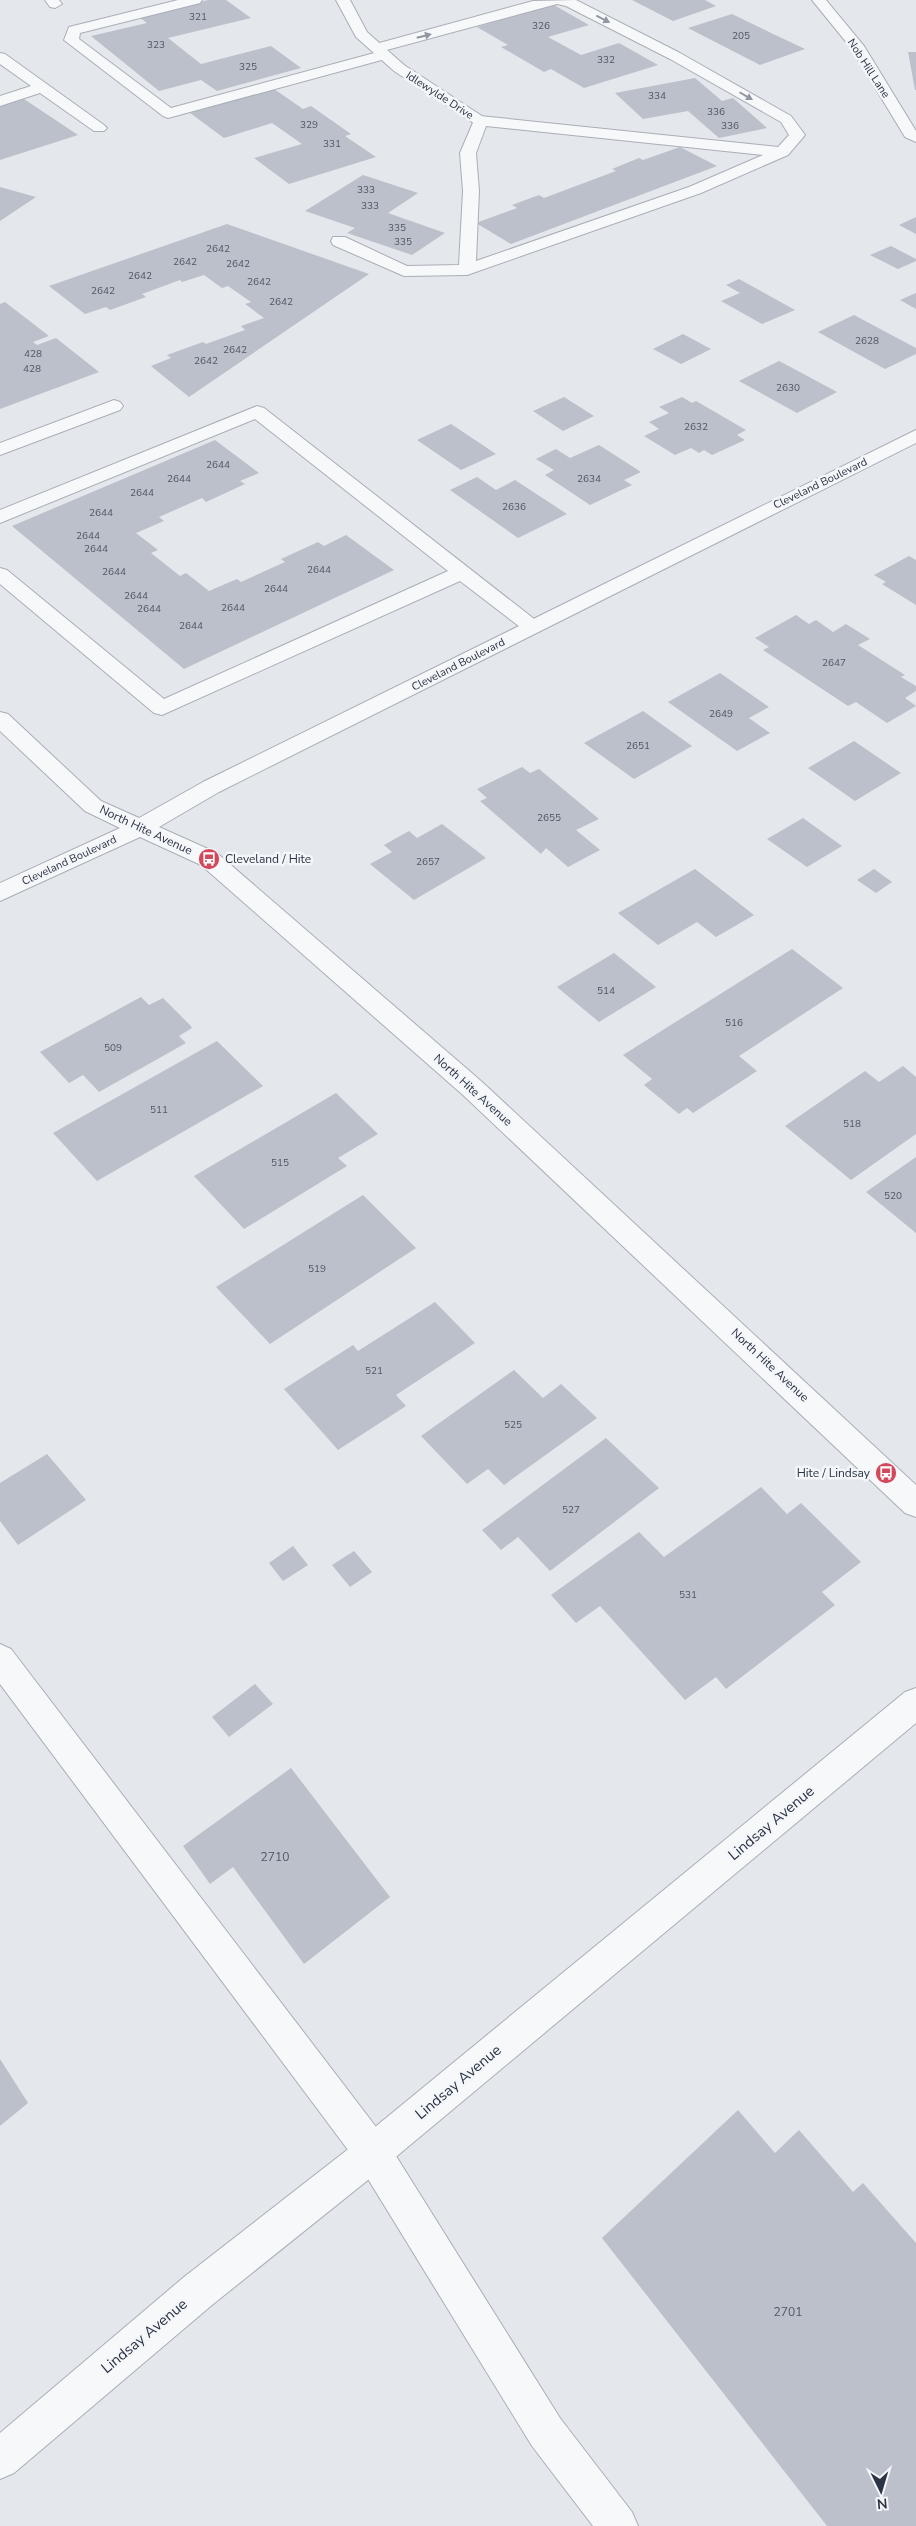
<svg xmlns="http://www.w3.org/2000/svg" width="916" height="2526" font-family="'Nunito Sans',sans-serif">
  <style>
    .building { fill: #bbc0ca }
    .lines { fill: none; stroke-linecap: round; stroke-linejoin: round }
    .service-casing { stroke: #a9aeb7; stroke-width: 2 }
    .minor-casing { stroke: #a9aeb7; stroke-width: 2 }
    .service { fill: #f7f8fa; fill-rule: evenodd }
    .minor { fill: #f7f8fa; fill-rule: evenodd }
    .oneway { fill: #9196a0 }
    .labels { text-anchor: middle; stroke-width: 5; stroke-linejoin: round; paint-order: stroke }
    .number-label { font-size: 10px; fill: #4f5766 }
    .far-street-label { font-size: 11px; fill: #2b3445; stroke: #f4f6f9 }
    .street-label { font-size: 12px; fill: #2b3445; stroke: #f4f6f9 }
    .poi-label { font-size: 12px; fill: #2b3445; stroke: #f4f6f9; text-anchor: start }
    .near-number-label { font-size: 12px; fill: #4f5766 }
    .near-street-label { font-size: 15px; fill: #2b3445; stroke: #f4f6f9 }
  </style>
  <rect width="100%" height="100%" fill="#e4e7ec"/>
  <g class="building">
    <polygon points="208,0 226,0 251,18 168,38 201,64 271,46 301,68 217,91 201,80 159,91 91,36 147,23 139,17"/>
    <polygon points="632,0 705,0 716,6 673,21"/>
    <polygon points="552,4 589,25 548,37 581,55 619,43 658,65 584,88 551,69 544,72 501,47 508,45 477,27"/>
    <polygon points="732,14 771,33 805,49 760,65 688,28"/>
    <polygon points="908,52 916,52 916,90 915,90"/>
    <polygon points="695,78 722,101 733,98 767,128 719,138 688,111 643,119 615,93"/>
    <polygon points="274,89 303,109 311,106 351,134 345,136 376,157 289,184 254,158 302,144 272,123 224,138 190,113"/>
    <polygon points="24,99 78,135 0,160 0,106"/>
    <polygon points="680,147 717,166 511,244 476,223 517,208 512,205 539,195 544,198 616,171 612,169 639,158 643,160"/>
    <polygon points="363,175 418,193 388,213 445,233 412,255 347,233 355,228 305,211"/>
    <polygon points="0,187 36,197 0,221"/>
    <polygon points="916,217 916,234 899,225"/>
    <polygon points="227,224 369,274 189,397 151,366 171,358 167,355 203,342 206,344 245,330 241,326 264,318 245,304 251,302 228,286 222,288 204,275 182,282 180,280 142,294 146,297 110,310 106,307 85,314 49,286"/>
    <polygon points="891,246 916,259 916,261 898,269 870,255"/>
    <polygon points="739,279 786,305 795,310 762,324 721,301 740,293 726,285"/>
    <polygon points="916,293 916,309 900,300"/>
    <polygon points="5,302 49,336 33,342 37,345 56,338 99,372 0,409 0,304"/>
    <polygon points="854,315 916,348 916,354 885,369 818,332"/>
    <polygon points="683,334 711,349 681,364 653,349"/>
    <polygon points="779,361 783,363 837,392 797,413 739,381"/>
    <polygon points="564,397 594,416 563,431 533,411"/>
    <polygon points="682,397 692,403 696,401 746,430 737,435 745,440 712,455 704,450 699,453 691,448 675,455 644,436 659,429 649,422 669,413 659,407"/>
    <polygon points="451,424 496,454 461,470 417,440"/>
    <polygon points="215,440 259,473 240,481 245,484 206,502 202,498 159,517 164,521 136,533 158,550 151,553 180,576 186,573 209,591 237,579 241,582 285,562 281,559 318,542 324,546 346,535 394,570 184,669 12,526"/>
    <polygon points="599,445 641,472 624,480 632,485 590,505 545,475 554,470 536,459 556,449 570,458"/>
    <polygon points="477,477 496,490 515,480 567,514 518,538 450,490"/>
    <polygon points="909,556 916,560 916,605 882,584 886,582 874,575"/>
    <polygon points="796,615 809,624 816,620 833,632 846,624 870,639 858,645 905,675 901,677 916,686 916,691 905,698 916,706 887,723 856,702 848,706 763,650 769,647 755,638"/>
    <polygon points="720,673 769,707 749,718 770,733 737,751 668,702"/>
    <polygon points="643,711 692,746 634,779 584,743"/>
    <polygon points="854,741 901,773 855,801 808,768"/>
    <polygon points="522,767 530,773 539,769 599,819 576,830 600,850 568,867 546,848 541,854 480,801 487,798 477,789"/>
    <polygon points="803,818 842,846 807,867 767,839"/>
    <polygon points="442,824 486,858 414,900 370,864 392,852 384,845 409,831 417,838"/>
    <polygon points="695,869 754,915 716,937 697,922 658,945 618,913"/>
    <polygon points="874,869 892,882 876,893 857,880"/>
    <polygon points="792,949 843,988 739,1056 757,1071 693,1113 687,1108 679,1114 644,1085 652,1079 623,1055"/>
    <polygon points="614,953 656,987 599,1022 557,987"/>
    <polygon points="141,997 149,1005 163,998 190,1025 192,1028 179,1036 186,1043 99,1092 83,1075 69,1083 40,1052"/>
    <polygon points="217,1041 263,1086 97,1181 53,1133"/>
    <polygon points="903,1066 916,1077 916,1134 851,1180 785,1126 865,1071 879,1082"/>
    <polygon points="336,1093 378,1134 338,1158 347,1166 244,1229 194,1176"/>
    <polygon points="916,1157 916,1233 866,1192"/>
    <polygon points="363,1195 416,1248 270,1344 216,1287"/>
    <polygon points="435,1302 475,1343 396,1395 406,1406 338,1450 284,1389 353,1345 358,1351"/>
    <polygon points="514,1370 543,1398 561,1384 597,1418 504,1485 488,1469 467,1484 421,1436"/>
    <polygon points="606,1438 659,1488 550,1571 518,1537 501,1550 482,1530"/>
    <polygon points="47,1454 86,1500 18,1545 0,1521 0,1483"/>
    <polygon points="761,1487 787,1514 801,1503 861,1562 822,1592 835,1605 726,1689 716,1677 685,1700 600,1606 576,1623 551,1595 639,1532 664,1557"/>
    <polygon points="293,1546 308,1565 283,1581 269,1563"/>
    <polygon points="354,1551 372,1572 350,1587 332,1565"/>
    <polygon points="255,1684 273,1704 229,1737 212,1717"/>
    <polygon points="291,1768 390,1897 304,1964 233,1867 210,1884 183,1846"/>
    <polygon points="0,2059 28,2103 0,2126"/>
    <polygon points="738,2110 775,2153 799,2130 853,2192 863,2183 916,2243 916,2526 827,2526 602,2238"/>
  </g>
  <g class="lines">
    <g class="service-casing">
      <g id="service">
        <polygon points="45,0 59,0 62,4 55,8 50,7"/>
        <path d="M178 0H202L200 3 80 33 79 39 171 108 378 52 372 51 370 48 372 45 533 1 576 0 680 53 791 116 805 135 788 155 701 193 467 275 404 276 333 245 331 241 333 237H345L407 266 459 265 463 191 460 153 475 118 480 116 778 147 789 135 781 122 670 59 566 6 557 4 383 51 389 52 391 55 389 58 168 118 163 116 64 40 69 27ZM486 126 763 155 689 187 476 261 479 191 476 153Z"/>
        <polygon points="0,53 5,54 104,125 107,128 104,131 94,131 40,93 0,106 0,96 31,86 0,64"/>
        <polygon points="114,400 120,402 123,406 120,410 0,455 0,443"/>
        <polygon points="257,406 264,408 538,622 541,626 538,630 531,632 524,630 460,581 162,715 154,713 0,584 0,568 7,570 164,699 448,571 255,419 0,523 0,510"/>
        <polygon points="0,1644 11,1649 386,2140 560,2418 632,2512 638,2526 593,2526 532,2446 360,2166 0,1684"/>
      </g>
    </g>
    <g class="minor-casing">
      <g id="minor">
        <polygon points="336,0 350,0 367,32 404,65 485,118 488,121 485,124 475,124 394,71 356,37"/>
        <polygon points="812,0 826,0 864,46 916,131 916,142 905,137 851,48"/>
        <polygon points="916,430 916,443 219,792 159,827 217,853 481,1081 916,1485 916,1517 905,1513 463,1095 201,865 140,837 0,901 0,883 120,828 85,811 0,731 0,712 8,714 101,801 139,818 203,782"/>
        <polygon points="916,1688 916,1723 373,2176 212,2305 14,2473 0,2479 0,2433 184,2277 347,2150 905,1692"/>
      </g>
    </g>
    <use href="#service" class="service"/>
    <use href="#minor" class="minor"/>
  </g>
  <defs><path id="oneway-solid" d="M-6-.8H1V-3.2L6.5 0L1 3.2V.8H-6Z" transform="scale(1.25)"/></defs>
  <g class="oneway">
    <use href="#oneway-solid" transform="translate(603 19) rotate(27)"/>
    <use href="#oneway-solid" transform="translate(424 36) rotate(-14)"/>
    <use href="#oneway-solid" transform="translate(746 96) rotate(30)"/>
  </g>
  <defs>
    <g id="bus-disc" transform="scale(1.125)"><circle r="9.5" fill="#d1495b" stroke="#f4f6f9"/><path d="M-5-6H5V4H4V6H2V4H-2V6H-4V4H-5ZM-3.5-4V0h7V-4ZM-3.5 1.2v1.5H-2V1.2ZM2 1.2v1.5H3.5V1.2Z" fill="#fff"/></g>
  </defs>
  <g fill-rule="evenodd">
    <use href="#bus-disc" x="209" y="859"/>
    <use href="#bus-disc" x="886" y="1473"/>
  </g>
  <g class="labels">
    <g class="number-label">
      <text x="198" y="20">321</text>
      <text x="541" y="29">326</text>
      <text x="741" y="39">205</text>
      <text x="156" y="48">323</text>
      <text x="606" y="63">332</text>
      <text x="248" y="70">325</text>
      <text x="657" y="99">334</text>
      <text x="716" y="115">336</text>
      <text x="309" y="128">329</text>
      <text x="730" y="129">336</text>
      <text x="332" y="147">331</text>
      <text x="366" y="193">333</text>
      <text x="370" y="209">333</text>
      <text x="397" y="231">335</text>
      <text x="403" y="245">335</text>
      <text x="218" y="252">2642</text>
      <text x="185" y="265">2642</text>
      <text x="238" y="267">2642</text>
      <text x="140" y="279">2642</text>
      <text x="259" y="285">2642</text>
      <text x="103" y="294">2642</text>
      <text x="281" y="305">2642</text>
      <text x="867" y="344">2628</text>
      <text x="235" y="353">2642</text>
      <text x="33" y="357">428</text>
      <text x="206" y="364">2642</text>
      <text x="32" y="372">428</text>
      <text x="788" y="391">2630</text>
      <text x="696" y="430">2632</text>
      <text x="218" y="468">2644</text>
      <text x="179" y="482">2644</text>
      <text x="589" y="482">2634</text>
      <text x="142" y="496">2644</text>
      <text x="514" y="510">2636</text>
      <text x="101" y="516">2644</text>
      <text x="88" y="539">2644</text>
      <text x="96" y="552">2644</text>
      <text x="319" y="573">2644</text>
      <text x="114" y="575">2644</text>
      <text x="276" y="592">2644</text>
      <text x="136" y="599">2644</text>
      <text x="233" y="611">2644</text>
      <text x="149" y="612">2644</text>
      <text x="191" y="629">2644</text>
      <text x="834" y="666">2647</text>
      <text x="721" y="717">2649</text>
      <text x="638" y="749">2651</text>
      <text x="549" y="821">2655</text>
      <text x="428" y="865">2657</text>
      <text x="606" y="994">514</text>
      <text x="734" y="1026">516</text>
      <text x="113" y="1051">509</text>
      <text x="159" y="1113">511</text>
      <text x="852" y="1127">518</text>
      <text x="280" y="1166">515</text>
      <text x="893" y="1199">520</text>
      <text x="317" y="1272">519</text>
      <text x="374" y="1374">521</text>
      <text x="513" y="1428">525</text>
      <text x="571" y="1513">527</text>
      <text x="688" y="1598">531</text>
    </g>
    <g class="far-street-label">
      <text transform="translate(869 68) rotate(57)" y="4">Nob Hill Lane</text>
      <text transform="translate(440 95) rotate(33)" y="4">Idlewylde Drive</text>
      <text transform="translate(820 483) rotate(-26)" y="4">Cleveland Boulevard</text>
      <text transform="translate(458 664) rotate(-27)" y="4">Cleveland Boulevard</text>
      <text transform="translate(69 860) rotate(-25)" y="4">Cleveland Boulevard</text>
    </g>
    <g class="street-label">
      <text transform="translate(146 830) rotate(25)" y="4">North Hite Avenue</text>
      <text transform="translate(473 1090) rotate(42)" y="4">North Hite Avenue</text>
      <text transform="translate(770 1365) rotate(43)" y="4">North Hite Avenue</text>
    </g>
    <g class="poi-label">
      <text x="225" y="863">Cleveland / Hite</text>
      <text x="870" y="1477" text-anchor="end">Hite / Lindsay</text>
    </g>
    <g class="near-number-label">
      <text x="275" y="1861">2710</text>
      <text x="788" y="2316">2701</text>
    </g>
    <g class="near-street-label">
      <text transform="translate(771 1823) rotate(-40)" y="5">Lindsay Avenue</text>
      <text transform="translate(458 2082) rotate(-40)" y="5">Lindsay Avenue</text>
      <text transform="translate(144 2336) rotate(-40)" y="5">Lindsay Avenue</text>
    </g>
  </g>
  <g transform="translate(881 2491) rotate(175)" stroke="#f4f6f9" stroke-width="4" paint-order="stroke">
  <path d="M0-4L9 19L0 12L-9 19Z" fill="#2b3445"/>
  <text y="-8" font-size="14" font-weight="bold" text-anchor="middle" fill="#2b3445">N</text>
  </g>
</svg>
